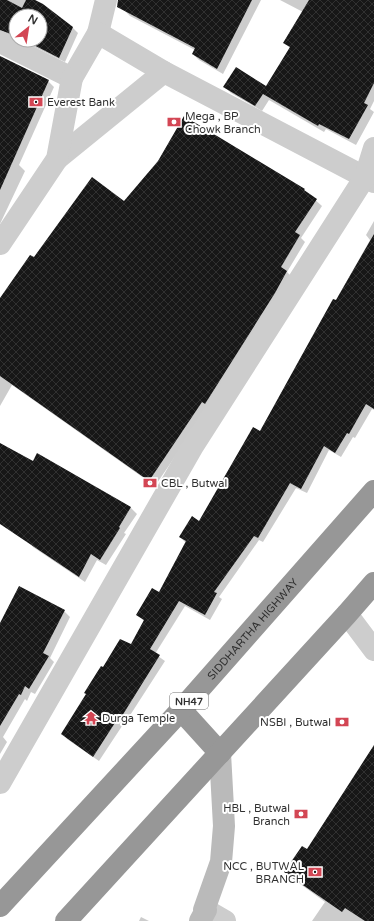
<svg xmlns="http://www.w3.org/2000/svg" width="374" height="921" font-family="'Varela Round',sans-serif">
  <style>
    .shadow { fill: #0003 }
    .building { fill: url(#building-cross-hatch) }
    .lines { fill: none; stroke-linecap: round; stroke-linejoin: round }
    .street { stroke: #cdcdcd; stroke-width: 22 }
    .secondary { stroke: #bababa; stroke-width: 22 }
    .highway { stroke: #979797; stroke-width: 22 }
    .labels { text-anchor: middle; stroke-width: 4; stroke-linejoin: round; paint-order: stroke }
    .shield { fill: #fff; stroke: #6e6e6e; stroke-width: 1 }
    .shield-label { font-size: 10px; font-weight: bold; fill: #303030 }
    .poi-label { font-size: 11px; fill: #303030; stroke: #fff; text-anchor: start }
    .street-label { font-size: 11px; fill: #303030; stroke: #fff }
  </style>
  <defs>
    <pattern id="building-cross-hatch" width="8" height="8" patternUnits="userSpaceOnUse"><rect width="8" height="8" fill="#171717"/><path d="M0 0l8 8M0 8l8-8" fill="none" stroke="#303030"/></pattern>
  </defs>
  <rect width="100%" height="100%" fill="#fff"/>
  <g class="shadow">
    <polygon points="0,0 35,0 72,27 78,33 65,62 20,40 40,40 40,16 16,16 16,38 0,36"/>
    <polygon points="130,0 261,0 223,74 199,60 193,54 195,50 130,16 124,10"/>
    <polygon points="280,0 374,0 374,101 370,109 374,112 356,145 326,129 324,132 269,100 262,111 231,93 224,86 267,88 290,48 285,43 303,12"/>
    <polygon points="0,57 48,81 54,87 19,165 25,171 0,224"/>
    <polygon points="184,118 304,190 322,206 301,238 305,242 287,272 293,278 209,407 155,486 12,385 0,406 0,305 34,259 124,202 158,162"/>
    <polygon points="374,221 374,410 372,409 355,438 353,437 341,457 329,450 307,493 296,488 263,542 259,540 219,597 222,599 210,620 185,606 155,654 165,661 127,720 126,720 99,761 67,739 62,733 104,668 131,646 144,621 138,615 159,594 186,543 180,537 199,522 261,432 370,240 366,235"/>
    <polygon points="0,444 33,462 38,454 131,508 137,514 124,533 126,534 106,565 97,560 85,582 33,547 0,506"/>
    <polygon points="19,588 64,611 70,617 50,658 54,662 35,694 31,692 27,701 25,699 3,737 7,742 0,754 0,625"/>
    <polygon points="374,761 374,921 312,921 325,902 292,878 286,872 307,850"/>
    <polygon points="141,917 149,921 139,921"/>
  </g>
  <g class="building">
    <polygon points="0,0 7,0 22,8 26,0 35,0 43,4 73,27 59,58 24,40 40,40 40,16 16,16 16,36 0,30"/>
    <polygon points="118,0 252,0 217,69 192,54 195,48 117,7"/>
    <polygon points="309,0 374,0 374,83 364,103 368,105 349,139 319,124 318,126 263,94 255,106 223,87 236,67 266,86 290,47 283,43"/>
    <polygon points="0,56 49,80 0,190"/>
    <polygon points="184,116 305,189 304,190 317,199 295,232 300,235 281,267 287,271 275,293 205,404 202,402 149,481 0,376 0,298 30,255 34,257 92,177 124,201 158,161"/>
    <polygon points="374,234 374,409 366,404 349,434 347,433 335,453 324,446 301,489 290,483 258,538 254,536 214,592 217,593 205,615 179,601 150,649 160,655 122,716 120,715 93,757 61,734 86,694 84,693 101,666 103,667 120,639 131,644 144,620 136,615 152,588 159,592 186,541 179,537 192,516 199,521 253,427 260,431 318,326 333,299 336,300"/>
    <polygon points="0,443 33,461 37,453 131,507 119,527 120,528 100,560 91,554 79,577 0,524"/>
    <polygon points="19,586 65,610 43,653 49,656 29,689 25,686 21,695 19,694 0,726 0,623"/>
    <polygon points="374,745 374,921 365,921 345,908 342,912 284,872 302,846 307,849"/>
  </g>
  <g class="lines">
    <g class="street">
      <polyline points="98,33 106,0"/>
      <polyline points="0,42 72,78 98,33 164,72 374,182"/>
      <polyline points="57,159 164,72"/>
      <polyline points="0,244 57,159 72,78"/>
      <polyline points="347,614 374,650"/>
      <polyline points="0,783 193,446 365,177 374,148"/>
      <polyline points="206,910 225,921"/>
    </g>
    <polyline class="secondary" points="200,921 206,910 204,910 221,862 224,826 220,753"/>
    <g class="highway">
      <polyline points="181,710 220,753"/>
      <path id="s1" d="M0 906 181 710 374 491"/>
      <polyline points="66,921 347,614 374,583"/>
    </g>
  </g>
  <defs>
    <g id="bank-bare" transform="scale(1.08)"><path d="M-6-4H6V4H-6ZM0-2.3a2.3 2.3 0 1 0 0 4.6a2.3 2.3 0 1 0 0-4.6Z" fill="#d34654" stroke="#fff" stroke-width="2.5" paint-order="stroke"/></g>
    <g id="temple-bare" transform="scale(1.08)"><path d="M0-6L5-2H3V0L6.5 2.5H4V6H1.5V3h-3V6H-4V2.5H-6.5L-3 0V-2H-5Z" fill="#d34654" stroke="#fff" stroke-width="2.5" paint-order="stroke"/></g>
  </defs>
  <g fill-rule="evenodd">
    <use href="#bank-bare" x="36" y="102"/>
    <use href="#bank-bare" x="174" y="122"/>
    <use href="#bank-bare" x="150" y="483"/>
    <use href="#temple-bare" x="91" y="718"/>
    <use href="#bank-bare" x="342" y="722"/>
    <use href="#bank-bare" x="301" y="814"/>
    <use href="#bank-bare" x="315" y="872"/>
  </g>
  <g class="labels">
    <rect class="shield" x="170" y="693" width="38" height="16" rx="3"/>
    <g class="shield-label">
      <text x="189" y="705">NH47</text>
    </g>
    <g class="poi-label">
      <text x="47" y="106">Everest Bank</text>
      <text x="185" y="120">Mega , BP<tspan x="185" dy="13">Chowk Branch</tspan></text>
      <text x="161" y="487">CBL , Butwal</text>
      <text x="102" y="722">Durga Temple</text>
      <text x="331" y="726" text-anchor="end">NSBI , Butwal</text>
      <text x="290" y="812" text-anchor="end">HBL , Butwal<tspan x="290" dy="13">Branch</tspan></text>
      <text x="304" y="870" text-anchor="end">NCC , BUTWAL<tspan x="304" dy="13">BRANCH</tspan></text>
    </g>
    <g class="street-label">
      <text dy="4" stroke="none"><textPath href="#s1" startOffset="375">SIDDHARTHA HIGHWAY</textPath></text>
    </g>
  </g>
  <g transform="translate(28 28) rotate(30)"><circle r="19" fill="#ffffff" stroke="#acacac"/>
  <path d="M0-3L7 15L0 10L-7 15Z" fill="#d34654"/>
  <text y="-6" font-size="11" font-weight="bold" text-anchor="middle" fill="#303030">N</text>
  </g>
</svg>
